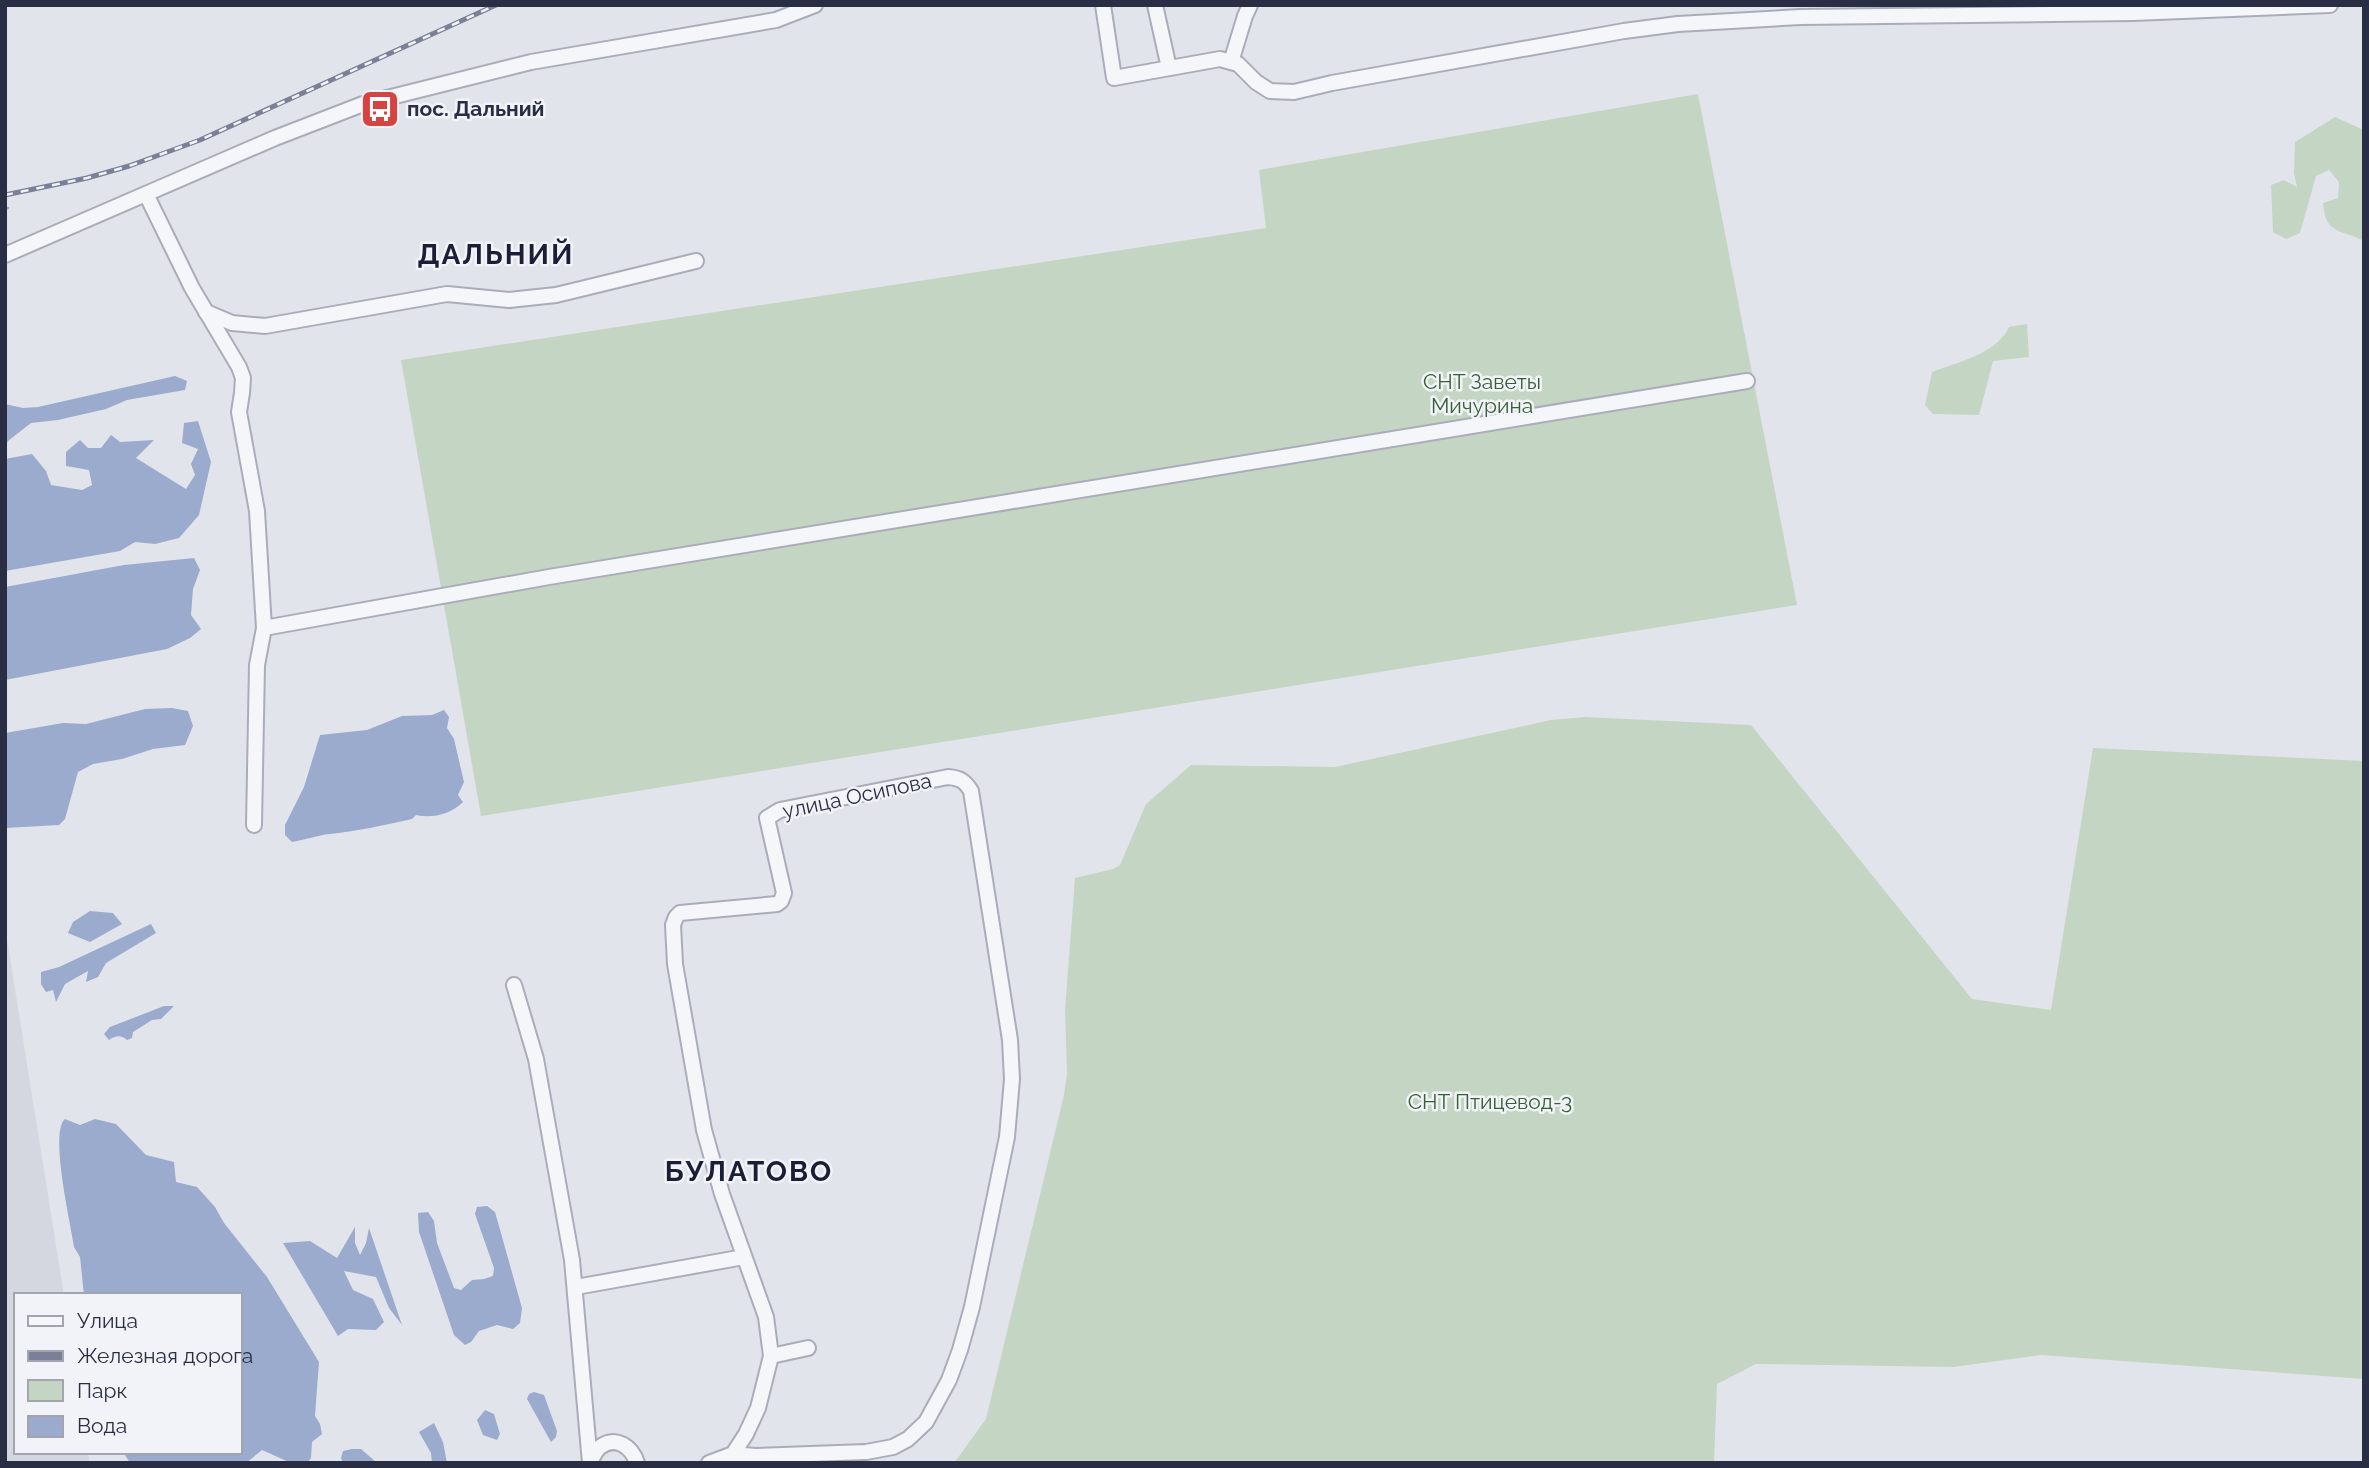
<svg xmlns="http://www.w3.org/2000/svg" width="2369" height="1468" font-family="Raleway,sans-serif">
  <style>
    .built { fill: #d4d6e0 }
    .green { fill: #c4d6c3 }
    .water { fill: #9babcd }
    .lines { fill: none; stroke-linecap: round; stroke-linejoin: round }
    .stream { stroke: #9babcd; stroke-width: 2.5 }
    .minor-casing { stroke: #aaadb9; stroke-width: 18 }
    .minor { stroke: #f5f6f9; stroke-width: 14 }
    .rail-casing { stroke: #7a8096; stroke-width: 5 }
    .rail { stroke: #f2f3f8; stroke-width: 2.5; stroke-dasharray: 8; stroke-linecap: butt }
    .labels { text-anchor: middle; stroke-width: 5; stroke-linejoin: round; paint-order: stroke }
    .poi-label { font-size: 21px; font-weight: bold; fill: #292e44; stroke: #f2f3f8; text-anchor: start }
    .park-label { font-size: 21px; fill: #366135; stroke: #f2f3f8 }
    .street-label { font-size: 21px; fill: #292e44; stroke: #f2f3f8 }
    .district-label { font-size: 28px; font-weight: bold; letter-spacing: 2px; fill: #1b1f35; stroke: #f2f3f8 }
  </style>
  <rect width="100%" height="100%" fill="#e2e4eb"/>
  <polygon class="built" points="5,927 64,1295 16,1295 16,1452 88,1452 90,1463 5,1463"/>
  <g class="green">
    <polygon points="1698,94 1797,605 481,816 401,360 1266,228 1259,170"/>
    <path d="M2335 117 2364 130V241C2341 229 2325 235 2323 203L2338 198 2339 182 2329 170 2316 176 2300 233 2286 239 2273 232 2271 185 2284 180 2297 187 2294 173 2295 142Z"/>
    <path d="M2027 324 2029 357 1993 361 1979 415 1933 414 1925 405 1932 372C1956 363 1998 353 2009 327Z"/>
    <polygon points="1585,717 1751,725 1972,999 2051,1010 2093,748 2364,761 2364,1379 2041,1355 1953,1367 1756,1364 1717,1384 1714,1463 954,1463 986,1419 1064,1095 1067,1074 1065,1010 1075,878 1113,869 1120,865 1146,804 1191,765 1335,767 1551,720"/>
  </g>
  <g class="water">
    <polygon points="175,376 187,381 185,390 127,400 106,409 58,420 31,423 8,441 5,447 5,404 23,408 38,407"/>
    <polygon points="198,421 211,462 199,515 179,538 155,544 135,542 120,551 5,571 5,459 32,454 46,471 51,485 82,490 92,485 89,470 66,466 66,452 80,440 88,448 101,448 111,435 120,442 154,440 136,458 186,489 195,475 191,464 198,449 182,443 184,423"/>
    <polygon points="194,558 200,570 193,589 191,615 201,629 190,638 167,649 5,680 5,587 124,565"/>
    <polygon points="172,708 188,711 193,726 185,745 153,749 122,759 93,764 78,772 65,819 59,825 5,828 5,733 63,723 86,724 145,709"/>
    <path d="M444 710 449 717 447 728 454 739 464 782 458 795 463 802C451 814 432 819 416 815L412 819C385 825 358 831 330 834 318 835 305 840 292 842L285 835V825L304 787 320 735 367 730 402 716 432 715Z"/>
    <polygon points="90,911 113,913 122,924 90,942 68,933 73,922"/>
    <polygon points="151,924 156,933 106,963 98,977 86,982 88,971 65,984 56,1002 53,990 46,992 41,984 41,972 59,967"/>
    <path d="M164 1006H174L161 1019 152 1020 133 1032 132 1038 127 1040C121 1035 116 1035 109 1040L104 1034 110 1027Z"/>
    <path d="M65 1119 80 1125 95 1119 116 1124 146 1155 174 1162 176 1182 197 1187 215 1207 224 1223 267 1277 319 1362 315 1416 320 1424 322 1434 312 1442 311 1458 307 1463H291L262 1450 246 1463H130L123 1452H240V1295H84L80 1257 74 1247C71 1225 49 1132 65 1119Z"/>
    <polygon points="487,1206 495,1212 522,1308 520,1323 513,1329 497,1325 479,1331 471,1342 465,1345 454,1335 419,1232 418,1213 428,1212 434,1221 437,1243 454,1288 461,1290 472,1280 484,1279 493,1276 494,1268 475,1214 477,1207"/>
    <polygon points="355,1227 355,1243 360,1255 366,1243 369,1228 402,1325 389,1308 376,1277 344,1271 353,1290 373,1299 384,1322 376,1330 348,1329 338,1336 283,1243 310,1241 337,1258"/>
    <polygon points="534,1392 544,1395 557,1431 556,1437 551,1442 527,1399 529,1394"/>
    <polygon points="485,1410 494,1414 500,1434 497,1440 483,1435 477,1420"/>
    <polygon points="434,1423 443,1442 447,1463 432,1463 431,1453 419,1432"/>
    <polygon points="352,1449 361,1449 377,1463 343,1463 341,1458 343,1451"/>
  </g>
  <g class="lines">
    <polyline class="stream" points="5,209 8,208"/>
    <g class="minor-casing">
      <g id="minor">
        <polyline points="1103,5 1114,78 1220,59 1238,64 1256,82 1270,91 1294,92 1332,83 1624,31 1678,24 1800,17 2133,13 2330,5"/>
        <polyline points="1155,5 1169,68"/>
        <polyline points="1231,62 1245,16 1250,5"/>
        <polyline points="146,194 192,288 239,367 243,378 242,393 239,412 257,511 264,628 257,665 254,825"/>
        <polyline points="5,255 275,138 363,104 531,62 776,20 815,5"/>
        <polyline points="206,312 232,323 265,326 447,294 509,300 556,295 696,261"/>
        <polyline points="264,628 549,577 1747,381"/>
        <polyline points="514,985 536,1059 572,1260 590,1463"/>
        <polyline points="576,1287 744,1257"/>
        <polyline points="771,1356 808,1348"/>
        <path d="M590 1462C593 1457 596 1450 600 1447 616 1435 632 1447 637 1463"/>
        <path d="M709 1463 733 1454 755 1456 866 1452 893 1447 908 1439 926 1422 949 1380 960 1350 972 1307 1007 1137 1012 1079 1010 1040 971 791C965 781 960 778 948 777L780 810 767 818 784 893 781 901 777 904 680 913 676 917 673 925 675 964 704 1130 722 1194 766 1317 771 1356 758 1408 746 1434 733 1454"/>
      </g>
    </g>
    <use href="#minor" class="minor"/>
    <g class="rail-casing">
      <polyline id="rail" points="5,195 87,178 129,166 200,140 496,5"/>
    </g>
    <use href="#rail" class="rail"/>
  </g>
  <defs>
    <g id="bus-square" transform="scale(2.0125)"><rect x="-9" y="-9" width="18" height="18" rx="4" fill="#d64441" stroke="#f2f3f8"/><path d="M-5-6H5V4H4V6H2V4H-2V6H-4V4H-5ZM-3.5-4V0h7V-4ZM-3.5 1.2v1.5H-2V1.2ZM2 1.2v1.5H3.5V1.2Z" fill="#fff"/></g>
  </defs>
  <g fill-rule="evenodd">
    <use href="#bus-square" x="380" y="109"/>
  </g>
  <g class="labels">
    <g class="poi-label">
      <text x="407" y="116">пос. Дальний</text>
    </g>
    <g class="park-label">
      <text x="1482" y="389">СНТ Заветы<tspan x="1482" dy="24">Мичурина</tspan></text>
      <text x="1490" y="1109">СНТ Птицевод-3</text>
    </g>
    <g class="street-label">
      <text transform="translate(857 796) rotate(-12)" y="7">улица Осипова</text>
    </g>
    <g class="district-label">
      <text x="496" y="264">ДАЛЬНИЙ</text>
      <text x="749" y="1181">БУЛАТОВО</text>
    </g>
  </g>
  <rect width="2369" height="1468" fill="none" stroke="#292e44" stroke-width="14"/>
  <rect x="14" y="1293" width="228" height="161" fill="#f2f3f8" stroke="#a2a4b0" stroke-width="2"/>
  <rect x="28" y="1316" width="35" height="10" fill="#f5f6f9" stroke="#a2a4b0" stroke-width="2"/>
  <text x="77" y="1328" font-size="21" fill="#292e44">Улица</text>
  <rect x="28" y="1351" width="35" height="10" fill="#7a8096" stroke="#a2a4b0" stroke-width="2"/>
  <text x="77" y="1363" font-size="21" fill="#292e44">Железная дорога</text>
  <rect x="28" y="1380" width="35" height="21" fill="#c4d6c3" stroke="#a2a4b0" stroke-width="2"/>
  <text x="77" y="1398" font-size="21" fill="#292e44">Парк</text>
  <rect x="28" y="1416" width="35" height="21" fill="#9babcd" stroke="#a2a4b0" stroke-width="2"/>
  <text x="77" y="1433" font-size="21" fill="#292e44">Вода</text>
</svg>
